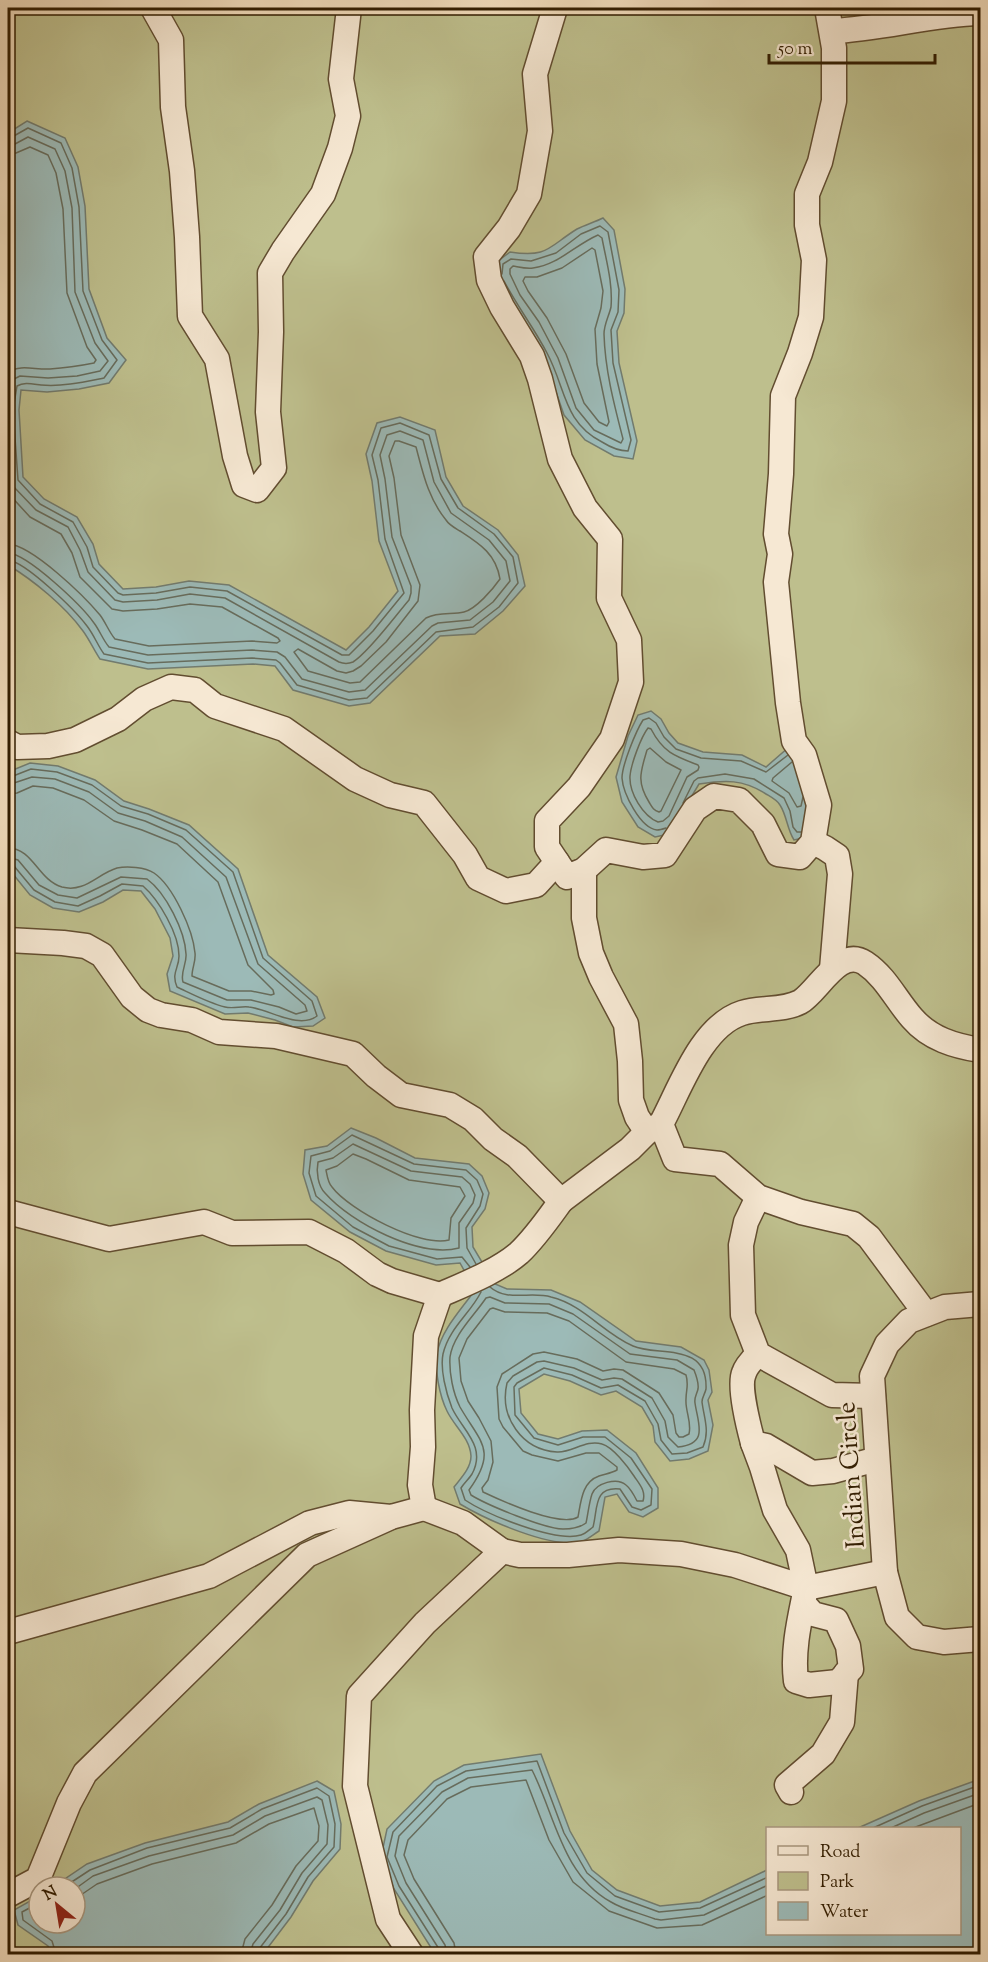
<svg xmlns="http://www.w3.org/2000/svg" width="988" height="1962" font-family="'Sorts Mill Goudy',serif">
  <style>
    .green { fill: #bebf8d; stroke: #786e47; stroke-width: 1.5; fill-rule: evenodd }
    .water { fill: #9cbab7; stroke: #727b6e; stroke-width: 1.5 }
    .lines { fill: none; stroke-linecap: round; stroke-linejoin: round }
    .shore { stroke: #676c5c; stroke-width: 1.5 }
    .minor-casing { stroke: #624d30; stroke-width: 27 }
    .minor { stroke: #f6e8d3; stroke-width: 24 }
    .labels { text-anchor: middle; stroke-width: 5; stroke-linejoin: round; paint-order: stroke }
    .street-label { font-size: 26px; fill: #321d01; stroke: #f6e8d3 }
  </style>
  <rect width="100%" height="100%" fill="#f1dcbc"/>
  <filter id="stains"><feTurbulence type="fractalNoise" baseFrequency=".00333" numOctaves="4"/><feColorMatrix values="0 0 0 0 .2 0 0 0 0 .09 0 0 0 0 .02 0 0 0 .5 -.17"/></filter>
  <radialGradient id="worn" r=".72"><stop offset=".6" stop-color="#630" stop-opacity="0"/><stop offset="1" stop-color="#630" stop-opacity=".3"/></radialGradient>
  <path class="green" d="M8 8H980V1954H8ZM768 1828H960V1934H768ZM39 1887H75V1923H39Z"/>
  <g class="water">
    <path d="M27 121 65 138 78 167 85 206 89 289 107 338 126 360 109 383 79 389 47 392 21 390 19 410 23 477 44 499 77 517 93 544 99 564 123 589 156 587 189 581 229 585 346 650 369 627 398 591 379 541 372 481 366 454 377 423 400 417 435 430 446 477 463 506 498 530 518 555 525 586 503 611 475 634 440 636 370 703 349 706 293 690 275 666 253 664 148 669 100 659C94 650 89 639 83 631 65 606 33 580 8 565V133Z"/>
    <path d="M603 218 614 230 625 289 624 313 617 331 619 363 637 441 633 459 614 456 585 440 564 415 546 363 495 276 498 261 510 252C548 258 548 247 577 229 585 225 595 222 603 218Z"/>
    <path d="M651 711 661 719 669 733 678 743 703 752 742 755 766 767 789 747 819 781 803 838 794 840C787 829 787 816 780 805 777 800 771 797 766 794 743 779 725 780 699 784L669 834 655 837 638 827 622 802 616 777 628 736 638 715Z"/>
    <polygon points="30,763 58,766 95,780 124,801 149,809 189,825 238,869 268,955 317,997 325,1018 313,1026 293,1027 275,1020 248,1013 225,1014 170,991 167,974 173,956 170,938 155,909 141,891 123,890 103,902 79,912 53,908 30,895 8,868 8,772"/>
    <path d="M351 1128 376 1138 415 1158 469 1164 482 1176 489 1193 485 1209 472 1227 473 1247 495 1284 507 1289 551 1290 580 1302 636 1341 681 1347 704 1360 709 1370 712 1392 708 1400 713 1425 708 1451 689 1459 670 1461 655 1442 653 1426 642 1407 616 1391 601 1395 570 1381 544 1374 519 1389 521 1413 538 1434 558 1439 582 1431 607 1430 636 1453 658 1488V1508L643 1517 629 1512 617 1494 605 1497 599 1531C594 1534 588 1539 583 1541 555 1551 485 1519 460 1504L454 1487C461 1478 471 1468 471 1456 470 1438 454 1426 447 1411 440 1397 434 1369 437 1353 442 1329 461 1310 475 1290L460 1263 436 1265 386 1251 350 1232 311 1200 303 1174 305 1150 327 1146Z"/>
    <polygon points="541,1754 570,1831 592,1870 617,1890 660,1906 700,1902 767,1870 768,1934 960,1934 960,1828 858,1828 919,1801 980,1779 980,1954 435,1954 394,1889 381,1857 387,1829 434,1781 464,1765"/>
    <polygon points="317,1781 334,1791 341,1824 340,1849 313,1881 291,1917 263,1954 51,1954 48,1946 18,1925 14,1910 39,1896 39,1923 75,1923 75,1887 53,1887 87,1864 145,1843 228,1822 259,1804"/>
  </g>
  <g class="lines">
    <g class="shore">
      <path d="M8 138 12 137 28 128 61 143 72 168 79 207 83 291 102 340 117 360 104 378C84 382 62 387 41 385 32 384 24 382 17 386L13 410 18 480 40 504 73 522 87 547 93 567 118 593 123 595 156 593 190 587 227 591 342 655H349L373 631 404 593 385 539 378 480 372 455 381 428 400 423 429 435 441 479 458 508 494 534 513 557 518 583 499 607 473 627 436 632 367 698 349 700 297 685 280 663 276 660 252 658 148 663 104 654C98 646 94 635 87 626 75 610 26 562 8 560"/>
      <polyline points="8,145 15,144 28,137 55,149 65,171 72,208 75,292 95,343 108,361 100,371 77,376 48,378 20,376 12,380 8,389"/>
      <path d="M8 154 16 153 30 147 48 155 56 173 63 209 67 293 87 347 96 360 94 363C79 366 65 368 50 369 35 370 21 364 8 372"/>
      <path d="M598 235 602 238C606 260 613 283 611 307 609 316 604 324 604 334 605 370 614 404 623 439L621 443 594 430 576 408 558 358 539 322 520 295 510 274V269L513 266C519 267 526 269 533 268 558 265 575 245 598 235Z"/>
      <polygon points="592,248 595,250 603,291 601,308 595,329 597,364 609,422 607,426 599,422 584,403 566,354 547,318 528,291 523,281 525,277 537,277 562,268"/>
      <path d="M502 274 503 264 511 259 531 261 556 253 581 234 600 226 608 232 619 290 618 312 611 330 613 363 631 440 628 451C618 451 610 447 602 442 563 422 566 388 547 353 534 328 517 306 504 281"/>
      <path d="M8 432 10 477 12 485 36 510 68 527 80 550 88 572 115 600 123 602 157 600 190 594 225 598 339 662C344 664 348 664 353 662 369 652 396 615 409 600L411 593V586L392 537 385 479 380 455 387 435 400 431 423 440 434 482 451 513 489 540 506 561 510 581 493 602 470 620 438 623 432 626 365 690 349 692 302 679 285 657 277 652 252 650 148 655 109 647C103 640 100 631 94 623 82 606 28 554 8 553"/>
      <path d="M395 441H399L416 447C423 473 428 498 446 520 449 525 455 528 460 531 480 544 496 554 500 579 493 589 476 609 464 612 452 615 439 611 426 618L360 682 350 683 308 671 294 652 298 649 337 671 346 673 353 671 361 666 386 642 418 601 420 585 401 535 394 478 389 456Z"/>
      <path d="M8 493 30 517 61 534 72 553 80 577 112 609 123 611 157 609 190 604 222 607 278 638 280 641 277 643 252 641 149 646 115 639C109 632 106 623 100 615 84 596 32 545 8 544"/>
      <path d="M648 728 651 729C663 752 674 756 698 765L699 767 698 770 687 777 669 816 663 821 658 822C643 816 629 793 630 776 631 764 641 737 648 728Z"/>
      <path d="M650 748 666 762 681 770 661 811 659 812C653 810 652 807 649 802 636 781 641 771 647 750Z"/>
      <polyline points="792,762 773,778 772,781 789,793 797,807 801,806 803,797"/>
      <path d="M8 778 31 769 57 772 92 785 121 806 148 814 186 830 233 872 263 958 312 1001 317 1016C299 1030 269 1009 249 1007 241 1006 233 1009 225 1007 209 1003 192 994 177 987 171 972 179 969 179 956 179 934 159 900 143 886L122 884 100 896 78 906 55 902 34 890 14 866 8 864"/>
      <path d="M8 785 32 777 55 779 89 792 118 813 145 821 182 837 226 877 258 964 305 1005 307 1011 296 1014 279 1007 251 1000H227L183 982C180 972 187 964 186 954 185 931 166 893 147 879L121 877 77 898 58 895 39 885 18 860 8 857"/>
      <path d="M8 794 17 793 33 786 53 788 84 800 114 821 142 830 177 844 218 882 248 965 273 990 274 994 271 995 251 991H229L192 976C192 968 196 961 195 953 193 930 173 886 154 873 145 867 127 866 117 868 97 874 85 893 62 887 38 880 33 848 8 848"/>
      <polyline points="683,803 694,781 698,778 725,774 754,779 784,798 790,811 793,827 797,832 801,832"/>
      <path d="M666 828C663 829 660 830 657 830 640 828 623 793 622 778 622 765 636 731 643 720L649 718 656 723 664 737 676 749 701 758 741 761 766 772 788 755"/>
      <path d="M353 1144 411 1171 462 1177 470 1184 475 1195 473 1203 459 1223V1248C419 1258 351 1223 325 1193 318 1186 316 1172 318 1162L333 1158Z"/>
      <path d="M353 1154 366 1159 409 1180 460 1187 465 1196 451 1218 449 1240C421 1248 349 1210 332 1187 328 1183 327 1175 326 1170L337 1166Z"/>
      <polyline points="470,1267 462,1257 437,1259 389,1246 353,1227 316,1196 309,1173 311,1156 330,1151 352,1135 414,1164 466,1170 477,1180 483,1194 480,1206 466,1228 467,1248 476,1264"/>
      <path d="M481 1292C470 1314 449 1328 443 1354 440 1369 446 1393 452 1408 462 1430 487 1446 472 1474 469 1479 464 1483 461 1488L465 1500C486 1514 556 1543 581 1535 585 1534 589 1530 593 1527 598 1509 593 1486 620 1489L632 1507 641 1510 651 1505 652 1489 631 1458 605 1437H583L558 1445 534 1438 515 1415 514 1387 517 1383 544 1368 572 1375 601 1388 618 1385 645 1401 658 1424 661 1440 672 1454 687 1453 703 1447C710 1431 704 1418 702 1402 702 1397 705 1394 706 1389 708 1341 657 1357 633 1346 603 1333 584 1305 551 1297 531 1291 507 1302 490 1287"/>
      <path d="M490 1297 505 1303 549 1304 573 1314 630 1354 677 1360 694 1370C696 1375 699 1383 698 1389 697 1394 694 1397 695 1403 698 1424 709 1444 678 1447L668 1437 665 1421 652 1398 622 1379 614 1378 602 1380 574 1368 544 1361 537 1362 513 1376 507 1383C499 1417 522 1450 557 1452 572 1453 586 1439 602 1444 613 1447 628 1467 634 1476 640 1485 646 1491 643 1501H637C634 1495 631 1489 626 1485 617 1477 596 1483 592 1494 589 1503 588 1514 586 1523 579 1528 572 1529 563 1529 545 1529 487 1505 471 1495L469 1490C498 1450 480 1442 460 1407 453 1393 449 1373 450 1357 453 1335 474 1316 486 1298Z"/>
      <path d="M493 1308 505 1312 547 1313 569 1321 626 1362 674 1369 686 1375C689 1385 686 1390 686 1399 685 1411 692 1422 689 1434L683 1437H679L676 1433 673 1415 659 1393 623 1370 614 1369 603 1371 577 1359 544 1352 533 1354 502 1374 497 1387 499 1419 503 1427 523 1451 532 1455 558 1461 586 1453H599L617 1467V1470C612 1473 605 1474 599 1476 582 1482 581 1501 578 1517 561 1528 502 1501 483 1492L482 1488 488 1480 493 1462 491 1441 479 1418 468 1401 461 1381 459 1358 467 1339 490 1309Z"/>
      <polyline points="873,1828 922,1806 980,1785"/>
      <polyline points="891,1828 924,1813 980,1793"/>
      <polyline points="913,1828 980,1803"/>
      <polyline points="64,1887 90,1870 147,1848 230,1828 262,1809 317,1788 329,1796 335,1824 334,1847 308,1877 286,1914 259,1949 258,1954"/>
      <polyline points="75,1889 93,1876 149,1856 233,1835 265,1816 317,1797 322,1800 328,1825 327,1844 302,1873 280,1910 253,1944 250,1954"/>
      <polyline points="75,1899 97,1884 152,1864 236,1843 269,1824 314,1808 319,1826 318,1841 296,1866 272,1905 245,1939 241,1954"/>
      <polyline points="39,1903 22,1912 23,1920 52,1941 56,1954"/>
      <polyline points="440,1954 439,1949 399,1886 387,1857 393,1832 437,1786 466,1771 537,1761 564,1833 587,1873 615,1896 659,1912 700,1908 768,1877"/>
      <path d="M447 1954 445 1945 406 1883 395 1856 399 1836 442 1792 468 1778 532 1770C555 1815 562 1875 611 1902 624 1910 640 1913 655 1919L661 1920 704 1915 768 1885"/>
      <polyline points="456,1954 454,1943 414,1879 404,1855 408,1840 447,1799 471,1787 526,1780 549,1840 573,1882 609,1911 657,1928 702,1925 768,1895"/>
    </g>
    <g class="minor-casing">
      <g id="minor">
        <polyline points="153,8 171,40 173,107 182,171 187,237 190,316 217,359 235,456 244,485 257,490 274,468 268,412 271,332 270,273 283,251 323,194 340,148 348,116 341,79 349,8"/>
        <polyline points="555,8 535,74 540,131 529,194 509,228 486,257 489,280 502,307 532,356 540,379 560,459 585,508 610,539 609,598 629,640 631,682 612,739 579,787 547,821 547,847 567,877 584,870 606,850 643,857 665,855 695,809 714,796 739,800 763,824 778,854 800,857 813,842 819,805 804,755 794,741 788,703 776,582 780,554 776,534 781,474 783,396 800,353 811,317 814,260 807,225 807,194 820,162 834,101 834,48 827,8"/>
        <path d="M832 31C882 29 930 14 980 13"/>
        <polyline points="8,742 17,747 48,746 75,740 118,719 144,699 171,687 195,690 215,706 284,729 355,779 390,795 424,803 465,855 478,878 506,891 536,885 557,862"/>
        <polyline points="813,842 825,848 837,856 840,874 832,969"/>
        <polyline points="584,870 584,918 591,953 601,977 626,1024 630,1061 631,1100 637,1117 647,1132 659,1125"/>
        <polyline points="8,940 63,943 86,946 102,955 132,997 148,1010 161,1015 192,1020 219,1032 276,1036 353,1054 376,1076 401,1095 450,1105 473,1119 493,1139 517,1156 561,1201 630,1149 647,1132"/>
        <polyline points="758,1197 746,1222 741,1245 743,1315 758,1354 832,1395 873,1396"/>
        <polyline points="8,1212 109,1239 204,1222 232,1233 309,1232 346,1251 377,1274 392,1281 440,1295 426,1336 422,1410 423,1447 420,1485 424,1508 391,1517 349,1513 310,1523 209,1576 8,1632"/>
        <path d="M440 1295C465 1284 498 1271 519 1253 535 1238 548 1219 561 1201"/>
        <polyline points="980,1304 945,1307 909,1321 887,1344 872,1376 885,1572 897,1617 917,1637 944,1642 980,1639"/>
        <path d="M926 1314 869 1237 853 1224 801 1212 758 1197 720 1164 675 1159 661 1124C680 1089 701 1026 742 1013 761 1007 783 1011 800 1002 818 992 839 946 865 963 886 977 896 1000 912 1018 930 1039 955 1046 980 1050"/>
        <path d="M758 1354C753 1359 746 1366 744 1373 738 1386 749 1428 753 1443L766 1446 812 1473 833 1471 877 1459"/>
        <polyline points="753,1443 762,1467 775,1510 798,1550 806,1588 885,1572"/>
        <path d="M502 1551 520 1555H568L619 1550 681 1554 735 1565 806 1588C800 1618 792 1650 796 1681L809 1685 838 1682 851 1669 848 1646 836 1620 813 1614 803 1603"/>
        <polyline points="791,1792 787,1785 823,1754 842,1722 846,1673"/>
        <polyline points="8,1895 38,1879 69,1803 85,1773 307,1555 389,1518"/>
        <polyline points="411,1954 388,1919 355,1786 359,1696 425,1623 502,1551 463,1523 424,1508"/>
      </g>
    </g>
    <use href="#minor" class="minor"/>
  </g>
  <g class="labels">
    <g class="street-label">
      <text transform="translate(850 1475) rotate(-94)" y="9">Indian Circle</text>
    </g>
  </g>
  <rect width="988" height="1962" fill="none" stroke="#f1dcbc" stroke-width="30"/>
  <rect x="9" y="9" width="970" height="1944" fill="none" stroke="#321d01" stroke-width="3"/>
  <rect x="15" y="15" width="958" height="1932" fill="none" stroke="#321d01" stroke-width="1.5"/>
  <rect x="766" y="1827" width="195" height="108" fill="#f6e8d3" stroke="#a8977f" stroke-width="1.5"/>
  <rect x="778" y="1846" width="30" height="9" fill="#f6e8d3" stroke="#a8977f" stroke-width="1.5"/>
  <text x="820" y="1857" font-size="18" fill="#321d01">Road</text>
  <rect x="778" y="1872" width="30" height="18" fill="#bebf8d" stroke="#a8977f" stroke-width="1.5"/>
  <text x="820" y="1887" font-size="18" fill="#321d01">Park</text>
  <rect x="778" y="1902" width="30" height="18" fill="#9cbab7" stroke="#a8977f" stroke-width="1.5"/>
  <text x="820" y="1917" font-size="18" fill="#321d01">Water</text>
  <g transform="translate(57 1905) rotate(330)"><circle r="28" fill="#f6e8d3" stroke="#a8977f" stroke-width="1.5"/>
  <path d="M0-4.5L10 22L0 15L-10 22Z" fill="#8f2418"/>
  <text y="-9" font-size="16" font-weight="bold" text-anchor="middle" fill="#321d01">N</text>
  </g>
  <path d="M769 54v9h166v-9" fill="none" stroke="#321d01" stroke-width="3"/>
  <text x="778" y="54" font-size="18" fill="#321d01" stroke="#f6e8d3" stroke-width="4.5" paint-order="stroke">50 m</text>
  <rect width="100%" height="100%" filter="url(#stains)"/>
  <rect width="100%" height="100%" fill="url(#worn)"/>
</svg>
